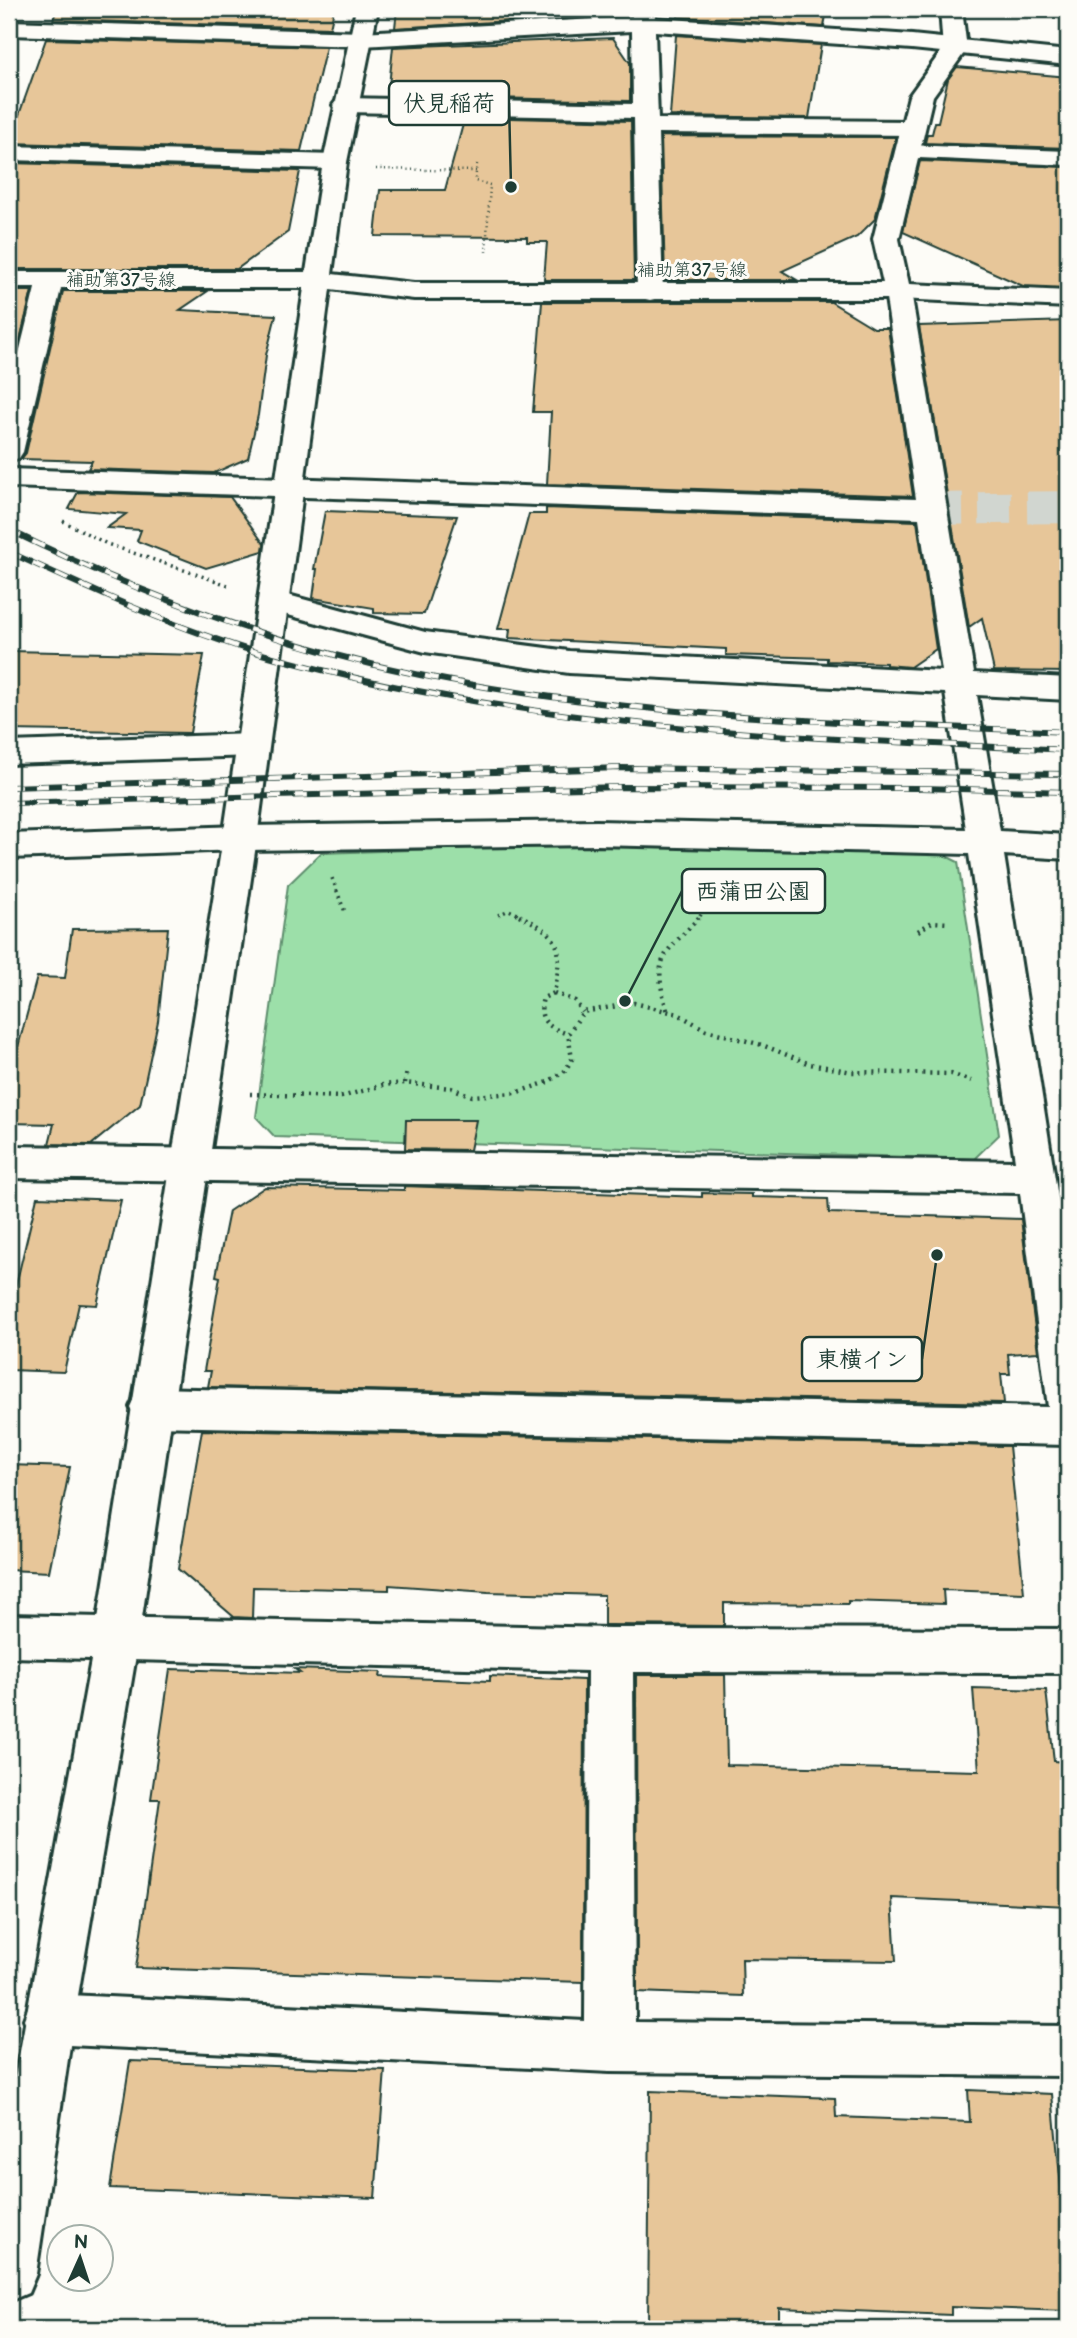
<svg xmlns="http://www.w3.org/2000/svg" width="1077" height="2338" font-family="'Balsamiq Sans','Klee One',sans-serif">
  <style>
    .green { fill: #9cdfa9; stroke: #5e8e6e; stroke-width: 2 }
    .building { fill: #e7c699; stroke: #1f3d34; stroke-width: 2 }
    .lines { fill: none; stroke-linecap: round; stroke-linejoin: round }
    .street-tunnel { stroke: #d1d6d0; stroke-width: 32; stroke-dasharray: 32 16; stroke-linecap: butt }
    .street-casing { stroke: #1f3d34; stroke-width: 6 }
    .secondary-casing { stroke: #1f3d34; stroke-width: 6 }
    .path-far2 { stroke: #1f3d34; stroke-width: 2.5; stroke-dasharray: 1 3.5; stroke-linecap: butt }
    .path-far1 { stroke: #1f3d34; stroke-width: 3.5; stroke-dasharray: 2 4.5; stroke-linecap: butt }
    .path { stroke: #1f3d34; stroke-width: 4.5; stroke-dasharray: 2 5; stroke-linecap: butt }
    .street { fill: #fdfcf7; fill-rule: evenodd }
    .secondary { fill: #fdfcf7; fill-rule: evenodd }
    .rail-casing { stroke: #1f3d34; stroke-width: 6 }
    .rail { stroke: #fdfcf7; stroke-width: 4.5; stroke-dasharray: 13; stroke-linecap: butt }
    .labels { text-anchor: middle; stroke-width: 6; stroke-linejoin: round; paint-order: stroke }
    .far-street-label { font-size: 18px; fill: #1f3d34; stroke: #fdfcf7 }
    .leader { fill: none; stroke: #1f3d34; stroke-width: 2.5 }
    .callout-dot { fill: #1f3d34; stroke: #fdfcf7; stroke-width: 2.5 }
    .callout { fill: #fdfcf7; stroke: #1f3d34; stroke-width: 2.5 }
    .callout-label { font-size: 23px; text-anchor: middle; font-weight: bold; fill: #1f3d34 }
  </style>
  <rect width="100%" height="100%" fill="#fdfcf7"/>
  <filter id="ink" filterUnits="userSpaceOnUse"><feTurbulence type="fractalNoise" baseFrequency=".0143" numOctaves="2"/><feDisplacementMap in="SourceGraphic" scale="14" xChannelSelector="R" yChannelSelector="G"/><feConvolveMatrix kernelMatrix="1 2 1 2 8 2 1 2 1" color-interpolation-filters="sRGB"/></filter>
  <g filter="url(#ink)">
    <polygon class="green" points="619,843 938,852 958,862 999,1135 974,1159 275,1137 256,1117 288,885 321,853"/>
    <g class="building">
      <polygon points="57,9 334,9 330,28 53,20"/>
      <polygon points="397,9 530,9 528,20 395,28"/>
      <polygon points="678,9 827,9 824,27 678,17"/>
      <polygon points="676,35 821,45 809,118 670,116"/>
      <polygon points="613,38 630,63 630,101 388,96 393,47"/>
      <polygon points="46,39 326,47 301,151 9,143"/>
      <polygon points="957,67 1068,77 1068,148 925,143 927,134 932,134 935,122 938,122 948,79"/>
      <polygon points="465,117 631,121 634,280 544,280 547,242 527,242 527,237 375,236 380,190 445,190"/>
      <polygon points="661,136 896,137 875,219 857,237 782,271 797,280 665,280"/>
      <polygon points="920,161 1068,167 1068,288 1023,286 903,232"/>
      <polygon points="9,163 300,171 288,232 237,269 9,269"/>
      <polygon points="9,291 32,291 9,384"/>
      <polygon points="63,291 208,291 180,310 276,315 266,355 258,415 248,458 214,473 88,469 92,461 21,459 26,453"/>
      <polygon points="542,302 831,302 874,328 888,328 913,496 547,484 551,412 533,412"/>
      <polygon points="1068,321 1068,672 994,671 982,618 969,627 919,326"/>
      <polygon points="78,492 230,497 264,544 263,551 206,568 137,541 141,530 107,528 126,514 69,509"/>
      <polygon points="546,508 917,521 936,649 910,667 886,665 886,663 827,661 827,658 726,655 726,649 509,638 510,629 498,629 529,514 546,514"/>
      <polygon points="325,511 457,516 424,614 374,613 374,608 313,598 317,569 314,569"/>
      <polygon points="9,651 204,655 190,733 9,730"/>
      <polygon points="168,928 158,1021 140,1105 91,1145 49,1144 54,1124 9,1123 9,1080 37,977 65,978 72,929"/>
      <polygon points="406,1120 476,1120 470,1150 405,1149"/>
      <polygon points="404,1186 702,1197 702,1193 752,1194 752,1197 828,1199 829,1213 1021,1219 1038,1352 1008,1354 1010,1374 1001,1374 1004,1403 208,1387 211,1371 204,1371 220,1277 216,1276 229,1211 265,1187 404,1190"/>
      <polygon points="37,1197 121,1200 97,1305 79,1304 64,1372 9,1370 9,1314"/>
      <polygon points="202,1430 1009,1446 1024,1593 943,1590 944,1604 848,1601 848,1604 724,1603 724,1626 610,1625 604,1625 604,1595 488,1592 389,1585 389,1590 253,1587 252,1618 234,1617 178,1569"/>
      <polygon points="9,1465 70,1467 49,1572 9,1570"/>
      <polygon points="170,1669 300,1673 295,1669 381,1672 380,1677 490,1681 490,1676 584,1680 583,1982 136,1968 160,1799 151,1799"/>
      <polygon points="636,1675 725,1675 727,1765 979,1771 973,1688 1046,1690 1054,1761 1064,1762 1068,1800 1068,1906 892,1898 896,1961 742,1959 743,1996 637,1992"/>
      <polygon points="130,2061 385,2070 375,2198 110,2188"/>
      <polygon points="968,2090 1052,2094 1064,2219 1068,2219 1068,2311 951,2307 951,2315 779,2308 779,2329 648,2329 650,2091 835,2098 836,2117 970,2122"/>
    </g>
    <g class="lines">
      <polyline class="street-tunnel" points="931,509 1068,507"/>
      <g class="street-casing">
        <g id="street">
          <polygon points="632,9 654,9 655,18 912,35 1068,51 1068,65 912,49 655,31 658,119 913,121 922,123 925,128 922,133 913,135 658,133 663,292 659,298 650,300 641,298 637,292 634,118 345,112 337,110 333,105 337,100 345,98 633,104 632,31 362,46 9,35 9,21 362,32 632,17"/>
          <polygon points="907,145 1068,151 1068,165 898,157 895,152 898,147"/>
          <polygon points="9,146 335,155 344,157 347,162 344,167 335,169 9,160"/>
          <polygon points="50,272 59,274 63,280 23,452 19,458 9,461 9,394 37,280 41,274"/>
          <polygon points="898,283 907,285 911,291 974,673 1068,678 1068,700 977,695 1000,831 1068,835 1068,859 1004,855 1068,1261 1068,1445 151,1426 136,1420 130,1407 136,1394 151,1388 1048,1407 1020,1193 9,1178 9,1146 1015,1161 969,854 597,845 240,850 9,858 9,834 240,826 597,821 966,829 945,693 569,673 425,652 262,608 258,601 262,594 273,591 425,632 569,651 942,671 919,518 9,487 9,469 916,499 885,291 889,285"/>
          <polygon points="253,734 265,737 269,745 265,753 253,756 9,764 9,742"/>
          <polygon points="9,1615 610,1628 1068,1629 1068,1673 633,1672 635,2022 1068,2026 1068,2076 610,2072 49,2044 31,2037 24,2019 31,2001 49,1994 585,2021 587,1671 9,1657"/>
        </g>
      </g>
      <g class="secondary-casing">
        <polygon id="secondary" points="356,9 378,9 347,162 332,274 414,283 883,283 873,239 909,96 943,49 940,9 962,9 967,49 933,96 899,239 909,284 1068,291 1068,307 898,299 414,299 330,289 257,838 139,1638 74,2019 36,2274 28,2293 9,2301 9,2112 95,1638 223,838 304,288 9,288 9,272 306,272 323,162"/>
      </g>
      <g class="path-far2">
        <polyline points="477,164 475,181 490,185 486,252"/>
        <polyline points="376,169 476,171"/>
      </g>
      <g class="path-far1">
        <polyline points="63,521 107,544 231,586"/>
        <polyline points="332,878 345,912"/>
        <polyline points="498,915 509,910 522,916"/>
        <polyline points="700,916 722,878"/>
      </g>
      <g class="path">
        <path d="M519 915C563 937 563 947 554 993L543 998C537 1021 548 1027 568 1034L583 1012 634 1003 678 1014 706 1030 762 1045 810 1064 852 1072 951 1074 971 1081"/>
        <polyline points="918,931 932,922 949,923"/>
        <polyline points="554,993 575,1001 583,1012"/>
        <path d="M667 1010C650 953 667 954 701 915"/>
        <polyline points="405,1083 407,1070"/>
        <polyline points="250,1094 341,1097 383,1085 405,1083 451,1088 472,1096 515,1093 548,1082 565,1071 572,1059 568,1034"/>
      </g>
      <use href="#street" class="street"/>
      <use href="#secondary" class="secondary"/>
      <g class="rail-casing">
        <g id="rail">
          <path d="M9 530C140 594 277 646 420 675 633 718 852 723 1068 732"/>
          <path d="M9 552C92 590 174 628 262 654 524 729 798 738 1068 750"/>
          <polyline points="9,787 622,768 1068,774"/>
          <polyline points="9,803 621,787 921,788 1068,792"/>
        </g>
      </g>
      <use href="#rail" class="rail"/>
    </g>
  </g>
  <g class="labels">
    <g class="far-street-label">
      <text x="692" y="276">補助第37号線</text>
      <text x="121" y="286">補助第37号線</text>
    </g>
  </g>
  <path class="leader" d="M511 187L509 103M625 1001L682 891M937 1255L922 1359"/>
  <g class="callout-dot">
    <circle cx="511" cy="187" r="7"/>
    <circle cx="625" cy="1001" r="7"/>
    <circle cx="937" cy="1255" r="7"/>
  </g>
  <g class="callout">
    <rect x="389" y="81" width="120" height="44" rx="7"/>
    <rect x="682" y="869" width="143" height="44" rx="7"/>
    <rect x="802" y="1337" width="120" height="44" rx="7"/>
  </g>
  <g class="callout-label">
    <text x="449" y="111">伏見稲荷</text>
    <text x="753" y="899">西蒲田公園</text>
    <text x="862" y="1367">東横イン</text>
  </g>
  <rect width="1077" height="2338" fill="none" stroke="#fdfcf7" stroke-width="35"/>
  <rect x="18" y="18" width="1042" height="2303" fill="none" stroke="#1f3d34" stroke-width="2.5" filter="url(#ink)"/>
  <g transform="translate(80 2258) rotate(3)"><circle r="33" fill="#fdfcf7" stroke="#a4b0a9" stroke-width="2"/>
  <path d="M0-5L12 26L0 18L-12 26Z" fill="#1f3d34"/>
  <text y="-10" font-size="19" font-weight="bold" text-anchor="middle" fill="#1f3d34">N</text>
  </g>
</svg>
